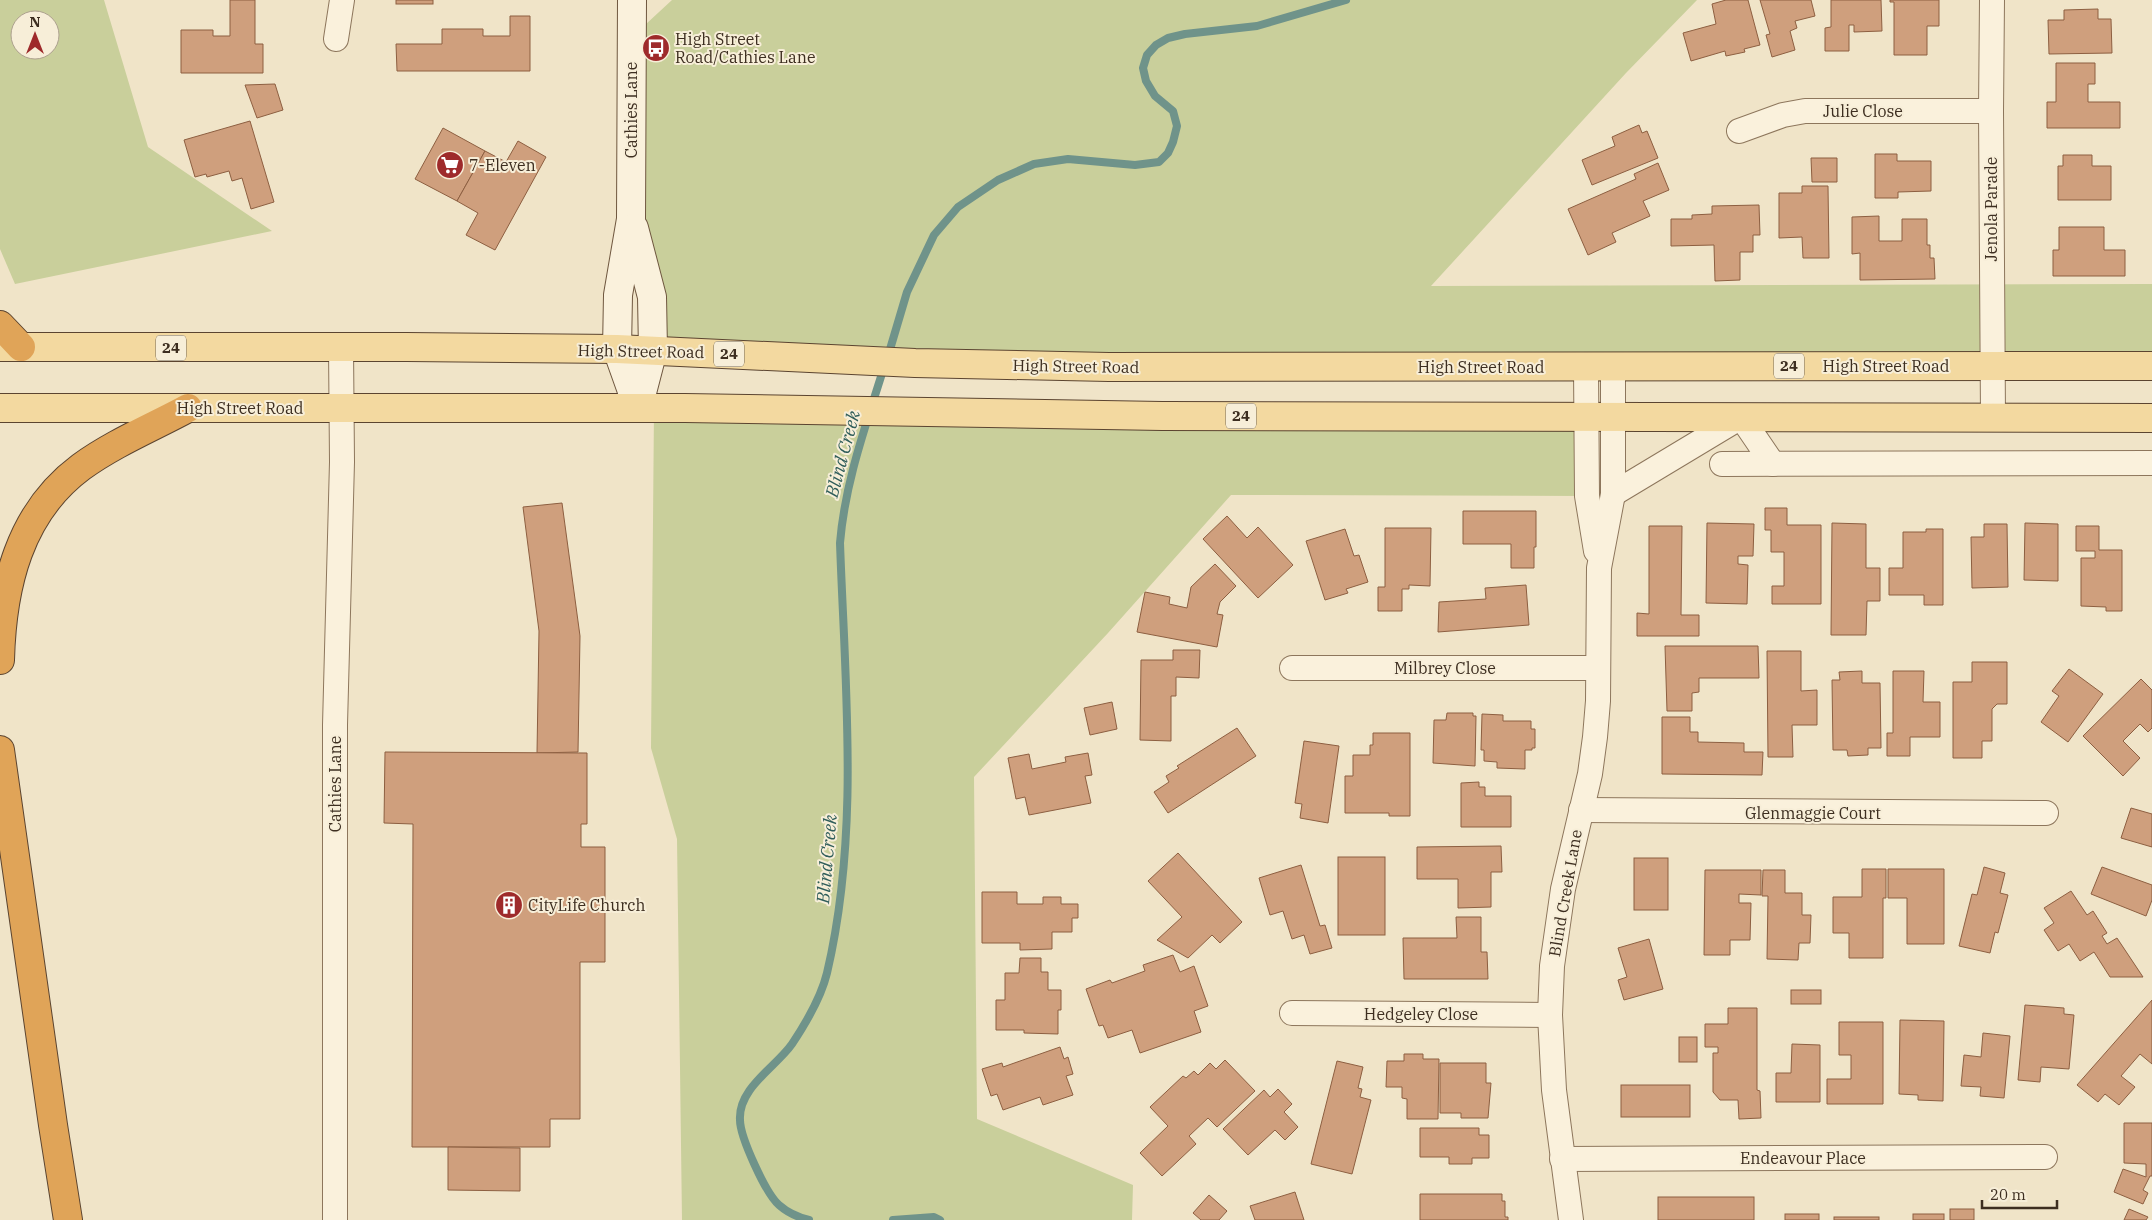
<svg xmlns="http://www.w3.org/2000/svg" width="2152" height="1220" font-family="'IBM Plex Serif',serif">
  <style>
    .green { fill: #c9cf9b; fill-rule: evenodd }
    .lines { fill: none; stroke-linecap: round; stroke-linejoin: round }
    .stream { stroke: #6f938a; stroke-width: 8 }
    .building { fill: #cf9f7d; stroke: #8d5f41 }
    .street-casing { stroke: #8d765c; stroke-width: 26 }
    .secondary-casing { stroke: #6f573f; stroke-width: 30 }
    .primary-casing { stroke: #5b4430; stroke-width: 30 }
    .highway-casing { stroke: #5b4430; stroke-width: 30 }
    .street { stroke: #faf1dc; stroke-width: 24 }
    .secondary { stroke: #faf1dc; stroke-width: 28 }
    .primary { stroke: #f3d9a0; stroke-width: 28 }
    .highway { stroke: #e0a458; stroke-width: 28 }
    .labels { text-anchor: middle; stroke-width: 4; stroke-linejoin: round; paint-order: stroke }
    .shield { fill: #f7eed8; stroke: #756857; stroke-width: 1 }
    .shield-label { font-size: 15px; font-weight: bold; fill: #3d2e20 }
    .poi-label { font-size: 16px; fill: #3d2e20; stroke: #f7eed8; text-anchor: start }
    .street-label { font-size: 16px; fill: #3d2e20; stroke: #f7eed8 }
    .water-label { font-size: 18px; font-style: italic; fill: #2f5d5a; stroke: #f7eed8 }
  </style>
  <rect width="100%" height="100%" fill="#f0e4c8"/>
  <g class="green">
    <path d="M0 0H104L148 147 272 231 15 284 0 249ZM20 20H50V50H20Z"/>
    <polygon points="672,0 1697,0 1626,73 1431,286 2152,284 2152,366 653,350 631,219 632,37"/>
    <polygon points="654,408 1587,417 1587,496 1231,495 1108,633 974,777 977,1119 1133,1185 1132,1220 682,1220 677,839 651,748"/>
  </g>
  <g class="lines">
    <g class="stream">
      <polyline points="888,356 907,292 934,235 958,207 998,180 1034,164 1068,159 1135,165 1159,162 1168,153 1173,142 1177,126 1173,111 1155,96 1146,81 1143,68 1147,55 1156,45 1168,38 1185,34 1257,26 1346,0"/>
      <path d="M809 1220C797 1217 788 1213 779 1205 766 1194 740 1137 740 1120 738 1088 776 1067 792 1044 806 1023 821 998 827 973 860 833 845 686 840 543 845 482 866 425 884 367"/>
      <polyline points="893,1220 934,1217 940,1220"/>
    </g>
  </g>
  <g class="building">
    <polygon points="230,0 255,0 255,44 263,44 263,73 181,73 181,30 213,30 213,36 230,36"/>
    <rect x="396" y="0" width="37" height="4"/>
    <polygon points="1726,0 1748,0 1760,45 1744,49 1745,52 1726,56 1725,51 1691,61 1683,33 1716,24 1712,4"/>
    <polygon points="1760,0 1811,0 1815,16 1795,21 1797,28 1790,31 1795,50 1772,57 1766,35 1770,34"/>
    <polygon points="1831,0 1881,0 1882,31 1854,32 1854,25 1849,25 1849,51 1825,51 1825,28 1831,27"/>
    <polygon points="1890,0 1939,0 1939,26 1927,26 1927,55 1894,55 1894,2 1890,2"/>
    <polygon points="2098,9 2098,19 2111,19 2112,53 2049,54 2048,20 2064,20 2064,10"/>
    <polygon points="510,16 530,16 530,71 397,71 396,44 442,44 442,29 483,29 483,36 510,36"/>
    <polygon points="2056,63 2095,63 2095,84 2088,84 2088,102 2120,102 2120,128 2047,128 2047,102 2056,102"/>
    <polygon points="275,84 283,110 257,118 245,85"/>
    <polygon points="250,121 274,202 251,209 242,178 232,181 229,171 207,177 206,174 195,177 184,140"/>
    <polygon points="1639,125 1642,133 1647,131 1658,158 1592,185 1582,160 1615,146 1612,137"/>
    <polygon points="443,128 485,151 457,201 415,179"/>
    <polygon points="518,141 546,157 495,250 466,235 478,213 457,201 485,151 506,162"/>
    <polygon points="1875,154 1897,154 1897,161 1931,161 1931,191 1898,192 1898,198 1875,198"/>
    <polygon points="2063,155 2092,155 2092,166 2111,166 2111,200 2058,200 2058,166 2063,166"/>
    <polygon points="1811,158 1837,158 1837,182 1812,182"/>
    <polygon points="1658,163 1669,190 1643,201 1650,216 1612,233 1616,242 1588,255 1568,209 1636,179 1634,174"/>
    <polygon points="1802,186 1828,186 1829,258 1803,258 1802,237 1779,238 1779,193 1802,193"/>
    <polygon points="1759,205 1760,235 1753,235 1753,252 1740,252 1740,280 1715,281 1714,245 1671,246 1671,219 1692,219 1692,215 1712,214 1712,206"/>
    <polygon points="1879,216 1879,241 1902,241 1902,219 1927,219 1927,245 1930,245 1930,258 1934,258 1935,279 1860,280 1860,253 1852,254 1852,217"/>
    <polygon points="2059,227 2104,227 2104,250 2125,250 2125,276 2053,276 2053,250 2059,250"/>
    <polygon points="562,503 580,636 578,752 537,753 539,631 523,507"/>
    <polygon points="1765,508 1787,508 1787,525 1821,525 1821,604 1772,604 1772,586 1784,586 1784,552 1771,552 1771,530 1765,530"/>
    <polygon points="1463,511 1536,511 1536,547 1534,547 1534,568 1511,568 1511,544 1463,544"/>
    <polygon points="1227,516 1247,538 1258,527 1293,565 1258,598 1203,539"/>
    <polygon points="1707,523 1754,524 1753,556 1738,556 1738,564 1748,565 1747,604 1706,603"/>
    <polygon points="1832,523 1866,524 1866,568 1880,568 1880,601 1867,601 1866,635 1831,635"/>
    <polygon points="2025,523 2058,524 2058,581 2024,580"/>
    <polygon points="1984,524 2007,524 2008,587 1972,588 1971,537 1984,537"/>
    <polygon points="1649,526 1682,526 1681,615 1699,615 1699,636 1637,636 1637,613 1649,614"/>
    <polygon points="2076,526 2099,526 2099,550 2122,550 2122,611 2106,611 2106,607 2081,606 2081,558 2095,558 2095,551 2076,551"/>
    <polygon points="1385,528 1431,528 1430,586 1409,585 1409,589 1402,589 1402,611 1378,611 1378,587 1385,587"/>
    <polygon points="1345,529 1354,556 1359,555 1368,582 1346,589 1348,593 1325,600 1306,541"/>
    <polygon points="1926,529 1943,529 1943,605 1924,605 1924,595 1889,595 1889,568 1903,568 1903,532 1926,532"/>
    <polygon points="1215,564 1236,586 1220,602 1217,614 1223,615 1217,647 1137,632 1145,592 1170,597 1169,604 1187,608 1191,587"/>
    <polygon points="1526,585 1529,625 1438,632 1439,602 1486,599 1485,588"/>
    <polygon points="1665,646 1758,646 1759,678 1699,678 1699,692 1692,693 1692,711 1667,711"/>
    <polygon points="1173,650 1200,650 1199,678 1176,677 1176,696 1171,696 1171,741 1140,740 1141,660 1173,660"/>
    <polygon points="1767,651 1801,651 1801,691 1817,690 1817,725 1792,725 1793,757 1768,757"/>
    <polygon points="1972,662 2007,662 2007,704 1997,704 1992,709 1992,741 1982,741 1982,758 1953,758 1953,682 1972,682"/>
    <polygon points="2069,669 2103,694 2068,742 2041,722 2059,696 2052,691"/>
    <polygon points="1862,671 1862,683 1880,683 1881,748 1868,748 1868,755 1848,756 1847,750 1833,750 1832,680 1840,680 1839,672"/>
    <polygon points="1893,671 1924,671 1923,702 1940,702 1940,737 1910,737 1910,756 1887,756 1887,733 1893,733"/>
    <polygon points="2141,679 2152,690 2152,728 2148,732 2140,724 2123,741 2140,758 2123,776 2083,736"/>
    <polygon points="1112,702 1117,729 1090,735 1084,708"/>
    <polygon points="1447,713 1473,713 1473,716 1476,716 1475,766 1433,763 1434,720 1446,720"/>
    <polygon points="1482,714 1503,715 1503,721 1531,721 1531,729 1535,729 1535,748 1532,748 1532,750 1525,750 1525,769 1497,768 1497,762 1484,761 1484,750 1481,750"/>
    <polygon points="1662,717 1690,717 1690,732 1698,732 1698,742 1744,743 1744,752 1763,752 1762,775 1662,774"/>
    <polygon points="1237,728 1256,756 1168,813 1154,792 1169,782 1166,776 1179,768 1177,766"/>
    <polygon points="1373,733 1410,733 1410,816 1389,816 1389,813 1345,813 1345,776 1353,776 1353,755 1370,755 1370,745 1373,745"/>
    <polygon points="1304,741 1339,746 1328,823 1300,818 1302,804 1295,803"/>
    <polygon points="385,752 587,753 587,824 581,824 581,847 605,847 605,962 580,962 580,1119 550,1119 550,1147 412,1147 413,824 384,823"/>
    <polygon points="1088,753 1092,775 1085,776 1091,803 1029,815 1025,797 1016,799 1008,758 1029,754 1032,769 1066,762 1065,757"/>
    <polygon points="1479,782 1479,787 1485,787 1485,796 1511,796 1511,827 1461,827 1461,783"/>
    <polygon points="2131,808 2152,814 2152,847 2121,838"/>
    <polygon points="1501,846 1502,872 1491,872 1491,907 1458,908 1458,879 1417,879 1417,847"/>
    <polygon points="1178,853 1242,922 1220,943 1212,935 1188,958 1157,940 1182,917 1148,881"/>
    <rect x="1338" y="857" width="47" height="78"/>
    <rect x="1634" y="858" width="34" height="52"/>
    <polygon points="1301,865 1320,926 1325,925 1332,948 1310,954 1304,935 1292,939 1283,911 1270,915 1259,878"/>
    <polygon points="1984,867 2005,873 2000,893 2008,895 1998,933 1995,932 1990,953 1959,946 1972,894 1977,895"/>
    <polygon points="2102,867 2152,885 2152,900 2146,916 2091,894"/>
    <polygon points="1862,869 1886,869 1886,898 1883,898 1883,958 1849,958 1849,933 1833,933 1833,897 1862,897"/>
    <polygon points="1888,869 1944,869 1944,944 1907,944 1907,898 1888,898"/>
    <polygon points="1705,870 1761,870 1761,895 1739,894 1739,903 1751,903 1750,940 1730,940 1730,955 1704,955"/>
    <polygon points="1763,870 1785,870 1785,893 1802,893 1802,915 1811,915 1810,943 1799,943 1798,960 1767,959 1768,896 1762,896"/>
    <polygon points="2071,891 2087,915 2093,911 2107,933 2102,936 2107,944 2117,938 2143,977 2110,977 2094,952 2080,961 2069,944 2058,951 2044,930 2054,923 2044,908"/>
    <polygon points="982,892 1017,892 1017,904 1043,904 1043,897 1061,897 1061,904 1078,904 1078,918 1072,918 1072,932 1052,932 1052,949 1020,950 1020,943 982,943"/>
    <polygon points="1456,917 1481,917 1481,952 1487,952 1488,979 1404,979 1403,938 1457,938"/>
    <polygon points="1649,939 1663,989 1624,1000 1618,980 1627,977 1618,948"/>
    <polygon points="1173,955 1180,972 1194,966 1208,1006 1194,1011 1201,1032 1140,1053 1132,1030 1108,1038 1103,1025 1099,1026 1086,989 1110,980 1112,983 1145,971 1143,965"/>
    <polygon points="1020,958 1041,958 1041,972 1048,972 1048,990 1061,990 1061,1010 1058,1010 1058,1034 1024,1033 1024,1030 996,1030 996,1000 1005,1000 1005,973 1019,973"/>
    <rect x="1791" y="990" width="30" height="14"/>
    <polygon points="2152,1000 2152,1064 2140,1054 2121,1076 2135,1087 2119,1105 2105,1094 2098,1102 2077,1085"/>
    <polygon points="2025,1005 2064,1008 2064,1014 2074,1015 2069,1069 2041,1067 2040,1082 2018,1080"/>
    <polygon points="1728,1008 1757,1008 1757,1090 1760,1091 1761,1118 1739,1119 1738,1100 1720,1100 1713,1092 1713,1053 1718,1053 1718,1047 1705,1047 1705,1024 1728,1024"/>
    <polygon points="1900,1020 1944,1021 1943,1101 1918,1100 1918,1095 1899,1094"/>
    <polygon points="1839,1022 1883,1022 1883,1104 1827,1104 1827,1079 1851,1079 1851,1055 1839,1055"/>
    <polygon points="1983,1033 2010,1036 2004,1098 1980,1096 1981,1087 1961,1086 1964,1055 1981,1057"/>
    <rect x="1679" y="1037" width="18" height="25"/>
    <polygon points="1792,1044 1820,1045 1820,1102 1776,1102 1776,1073 1791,1073"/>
    <polygon points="1060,1047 1064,1059 1068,1057 1073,1074 1066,1076 1073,1095 1043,1105 1040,1097 1003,1110 997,1094 991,1096 982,1069 1002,1063 1003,1067"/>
    <polygon points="1404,1054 1423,1054 1423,1059 1439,1059 1438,1119 1407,1119 1407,1099 1402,1098 1402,1087 1386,1087 1387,1061 1404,1061"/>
    <polygon points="1225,1060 1255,1091 1217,1127 1208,1118 1189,1136 1196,1144 1162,1176 1140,1153 1168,1126 1150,1107 1183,1076 1186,1078 1194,1071 1198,1075 1210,1063 1216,1069"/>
    <polygon points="1337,1061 1363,1067 1358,1088 1362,1089 1360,1097 1371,1100 1352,1174 1311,1164"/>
    <polygon points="1440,1063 1486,1063 1486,1083 1491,1083 1488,1118 1461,1118 1461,1113 1440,1113"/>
    <rect x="1621" y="1085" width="69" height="32"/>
    <polygon points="1278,1089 1292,1104 1284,1112 1298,1127 1285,1140 1275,1130 1248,1155 1223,1129 1264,1090 1270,1097"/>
    <polygon points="2124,1123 2152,1123 2152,1176 2150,1176 2143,1190 2148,1193 2143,1204 2114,1192 2123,1169 2146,1177 2146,1164 2124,1163"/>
    <polygon points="1420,1128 1479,1128 1479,1135 1489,1135 1489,1158 1472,1158 1472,1164 1449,1164 1449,1157 1420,1157"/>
    <polygon points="448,1147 520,1148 520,1191 448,1190"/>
    <polygon points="1295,1192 1304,1220 1255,1220 1250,1206"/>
    <polygon points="1420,1194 1502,1194 1502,1201 1505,1201 1505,1217 1508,1217 1508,1220 1420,1220"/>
    <polygon points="1209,1195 1227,1211 1219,1220 1201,1220 1193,1213"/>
    <rect x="1658" y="1197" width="96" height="23"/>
    <rect x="1950" y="1209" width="24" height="11"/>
    <polygon points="2129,1209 2148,1217 2146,1220 2124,1220"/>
    <rect x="1785" y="1214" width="34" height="6"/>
    <rect x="1913" y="1214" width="31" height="6"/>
    <rect x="1834" y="1217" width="45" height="3"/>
  </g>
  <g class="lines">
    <g class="street-casing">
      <g id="street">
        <polyline points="1992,0 1991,111 1993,417"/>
        <polyline points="336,39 342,0"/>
        <polyline points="1739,131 1783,115 1805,111 1991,111"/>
        <polyline points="1586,367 1587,496 1596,551"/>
        <polyline points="1722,464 2152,463"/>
        <polyline points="1613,494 1741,417 1773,464"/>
        <polyline points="1292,668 1597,668"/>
        <polyline points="1581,810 2046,813"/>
        <polyline points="1292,1013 1550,1015"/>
        <polyline points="1562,1159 2045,1157"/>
        <polyline points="335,1220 335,725 342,462 341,347"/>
        <polyline points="1571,1220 1554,1090 1550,1015 1552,966 1563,889 1590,774 1595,737 1598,701 1599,568 1613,494 1613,366"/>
      </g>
    </g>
    <g class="secondary-casing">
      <g id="secondary">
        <polyline points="632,0 631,219 618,295 617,349 638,408"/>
        <polyline points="634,228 652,297 653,350 638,408"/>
      </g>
    </g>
    <g class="primary-casing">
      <g id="primary">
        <polyline points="0,347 407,347 617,349 915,363 1109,367 2152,366"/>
        <polyline points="0,408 685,408 1162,416 2152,418"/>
      </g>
    </g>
    <g class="highway-casing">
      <g id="highway">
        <polyline points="0,325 21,347"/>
        <path d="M0 660C2 586 19 513 81 467 114 443 153 427 188 408"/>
        <polyline points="0,750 53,1125 68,1220"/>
      </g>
    </g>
    <use href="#street" class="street"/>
    <use href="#secondary" class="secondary"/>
    <use href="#primary" class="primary"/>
    <use href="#highway" class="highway"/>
  </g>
  <defs>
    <g id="bus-disc" transform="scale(1.4375)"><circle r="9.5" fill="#9e2a2b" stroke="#f7eed8"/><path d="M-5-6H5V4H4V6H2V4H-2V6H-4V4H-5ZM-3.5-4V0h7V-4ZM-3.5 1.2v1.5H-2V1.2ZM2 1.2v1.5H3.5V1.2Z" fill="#fff"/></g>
    <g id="supermarket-disc" transform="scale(1.4375)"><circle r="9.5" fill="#9e2a2b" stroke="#f7eed8"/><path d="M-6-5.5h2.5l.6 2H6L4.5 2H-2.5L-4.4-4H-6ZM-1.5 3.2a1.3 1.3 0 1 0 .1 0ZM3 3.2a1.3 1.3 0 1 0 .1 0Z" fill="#fff"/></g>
    <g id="building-disc" transform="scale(1.4375)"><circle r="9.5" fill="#9e2a2b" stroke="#f7eed8"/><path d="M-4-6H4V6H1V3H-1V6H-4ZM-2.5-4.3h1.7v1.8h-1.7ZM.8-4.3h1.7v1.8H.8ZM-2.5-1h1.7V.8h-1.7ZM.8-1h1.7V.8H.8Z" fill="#fff"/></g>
  </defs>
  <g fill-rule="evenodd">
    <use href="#bus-disc" x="656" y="48"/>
    <use href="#supermarket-disc" x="450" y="165"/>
    <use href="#building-disc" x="509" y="905"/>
  </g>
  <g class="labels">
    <g class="shield">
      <rect x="156" y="335.5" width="30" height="25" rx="4"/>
      <rect x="714" y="341.5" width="30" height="25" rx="4"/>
      <rect x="1774" y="353.5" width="30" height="25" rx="4"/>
      <rect x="1226" y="403.5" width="30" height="25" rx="4"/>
    </g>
    <g class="shield-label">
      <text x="171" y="353">24</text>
      <text x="729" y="359">24</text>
      <text x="1789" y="371">24</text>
      <text x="1241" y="421">24</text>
    </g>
    <g class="poi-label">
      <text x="675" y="45">High Street<tspan x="675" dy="18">Road/Cathies Lane</tspan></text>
      <text x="469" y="171">7-Eleven</text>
      <text x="528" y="911">CityLife Church</text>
    </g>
    <g class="street-label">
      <text transform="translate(631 110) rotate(-90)" y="6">Cathies Lane</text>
      <text x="1863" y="117">Julie Close</text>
      <text transform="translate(1991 209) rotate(-90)" y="6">Jenola Parade</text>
      <text transform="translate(641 351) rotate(1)" y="6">High Street Road</text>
      <text transform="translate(1076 366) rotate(1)" y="6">High Street Road</text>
      <text x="1886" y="372">High Street Road</text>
      <text x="1481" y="373">High Street Road</text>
      <text x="240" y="414">High Street Road</text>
      <text x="1445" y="674">Milbrey Close</text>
      <text transform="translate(335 784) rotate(-90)" y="6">Cathies Lane</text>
      <text x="1813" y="819">Glenmaggie Court</text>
      <text transform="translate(1565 893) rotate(-80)" y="6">Blind Creek Lane</text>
      <text x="1421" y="1020">Hedgeley Close</text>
      <text x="1803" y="1164">Endeavour Place</text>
    </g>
    <g class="water-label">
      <text transform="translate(843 454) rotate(-75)" y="6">Blind Creek</text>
      <text transform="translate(827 859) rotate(-85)" y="6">Blind Creek</text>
    </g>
  </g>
  <g transform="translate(35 35)"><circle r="24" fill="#f7eed8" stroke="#ada18e"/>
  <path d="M0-4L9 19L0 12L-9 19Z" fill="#9e2a2b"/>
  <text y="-8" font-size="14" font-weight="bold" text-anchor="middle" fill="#3d2e20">N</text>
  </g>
  <path d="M1982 1200v8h75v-8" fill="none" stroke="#3d2e20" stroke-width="2.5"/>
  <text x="1990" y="1200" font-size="15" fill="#3d2e20" stroke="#f7eed8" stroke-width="4" paint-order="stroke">20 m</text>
</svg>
